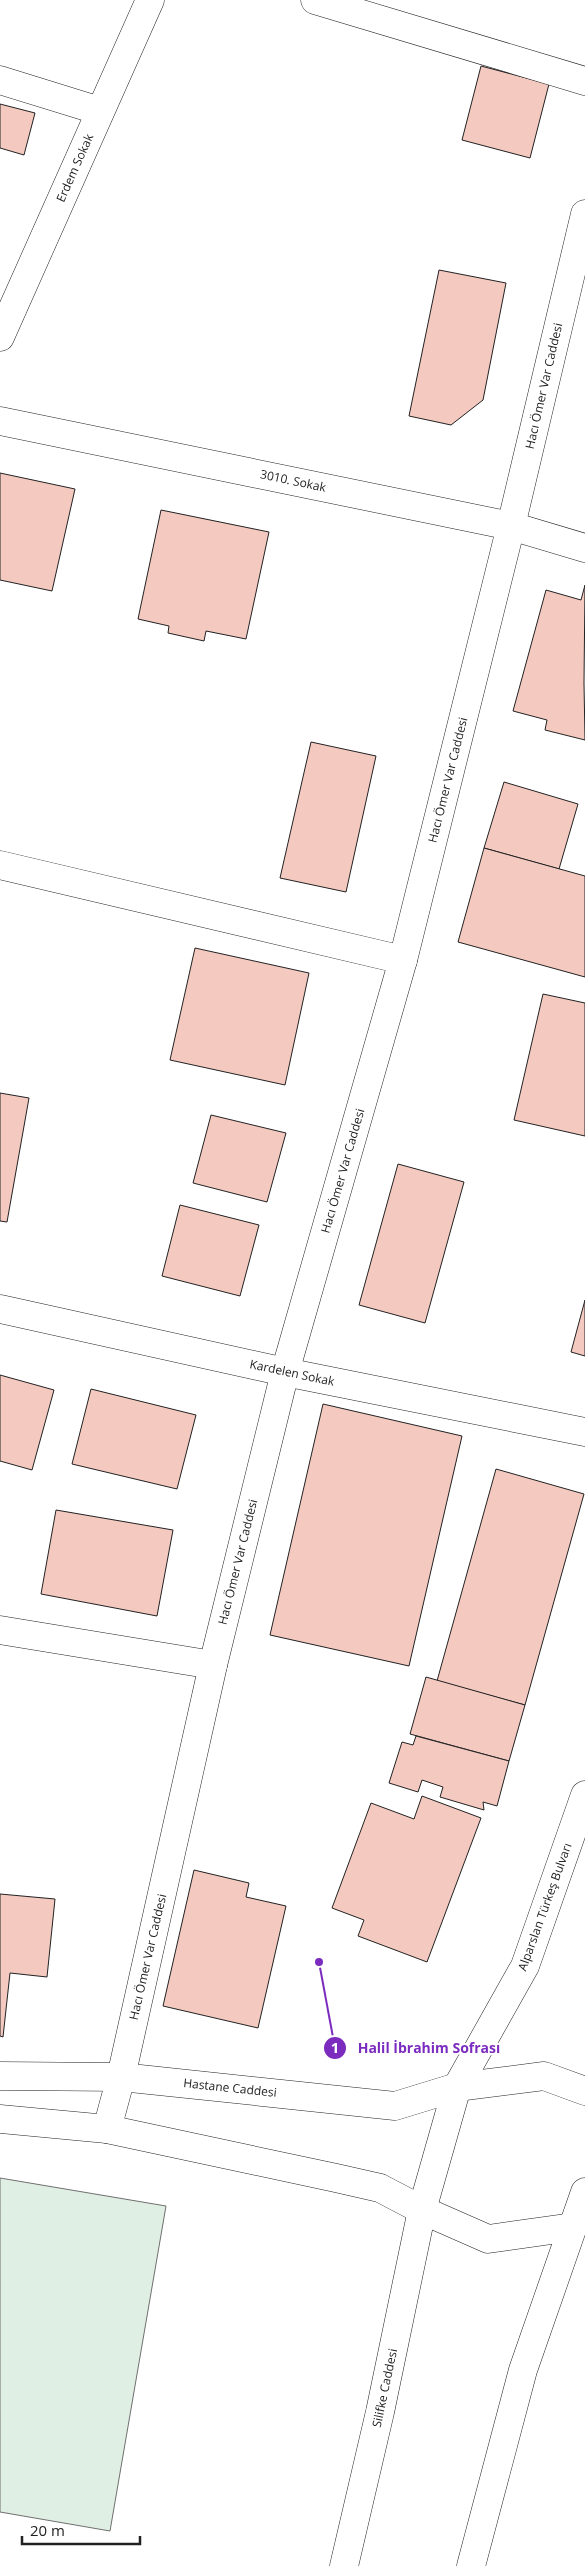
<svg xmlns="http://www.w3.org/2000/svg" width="585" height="2566" font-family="'Open Sans',sans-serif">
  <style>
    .green { fill: #e0efe3; stroke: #6f6f6f }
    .building { fill: #f3c9c0; stroke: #222 }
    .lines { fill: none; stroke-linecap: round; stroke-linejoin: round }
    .street-casing { stroke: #222; stroke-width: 29 }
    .secondary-casing { stroke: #222; stroke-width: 29 }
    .highway-casing { stroke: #222; stroke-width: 29 }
    .street { stroke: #fff; stroke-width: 28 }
    .secondary { stroke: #fff; stroke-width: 28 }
    .highway { stroke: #fff; stroke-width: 28 }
    .labels { text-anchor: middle; stroke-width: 4; stroke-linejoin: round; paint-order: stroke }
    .street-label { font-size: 12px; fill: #222; stroke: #fff }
    .leader { fill: none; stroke: #7b2cbf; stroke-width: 2 }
    .callout-dot { fill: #7b2cbf; stroke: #fff; stroke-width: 2 }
    .mark-label { font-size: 15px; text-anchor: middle; font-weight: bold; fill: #fff }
    .callout-label { font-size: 14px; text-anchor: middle; font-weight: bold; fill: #7b2cbf; stroke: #fff; stroke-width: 4; stroke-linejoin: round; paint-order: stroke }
  </style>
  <rect width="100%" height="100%" fill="#fff"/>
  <polygon class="green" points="0,2178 166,2206 110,2531 0,2512"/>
  <g class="building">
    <polygon points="481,66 549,84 530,158 462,140"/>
    <polygon points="0,104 35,113 24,155 0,148"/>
    <polygon points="439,270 506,283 483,400 451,425 409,416"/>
    <polygon points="0,473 75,489 52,591 0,580"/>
    <polygon points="161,510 269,532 246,639 206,631 204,641 168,633 169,626 138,619"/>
    <polygon points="585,585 584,683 585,740 545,730 547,720 513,711 546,590 581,600"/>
    <polygon points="311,742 376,756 346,892 280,878"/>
    <polygon points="504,782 578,804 559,869 484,848"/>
    <polygon points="484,848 585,876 585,977 458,942"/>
    <polygon points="195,948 309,973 285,1085 170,1060"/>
    <polygon points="543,994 585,1003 585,1136 514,1120"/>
    <polygon points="0,1093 29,1098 7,1222 0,1221"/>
    <polygon points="211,1115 286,1133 267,1202 193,1183"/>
    <polygon points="398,1164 464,1182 425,1323 359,1305"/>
    <polygon points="180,1205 259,1225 240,1296 162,1276"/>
    <polygon points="585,1300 585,1356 571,1352"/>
    <polygon points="0,1375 54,1390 32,1470 0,1461"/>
    <polygon points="91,1389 196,1415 177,1489 72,1464"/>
    <polygon points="323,1404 462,1436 409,1666 270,1635"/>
    <polygon points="496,1469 584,1494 525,1705 437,1681"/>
    <polygon points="56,1510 173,1530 157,1616 41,1594"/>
    <polygon points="426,1677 525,1705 509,1761 410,1734"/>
    <polygon points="416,1736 509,1761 497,1806 483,1802 484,1810 440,1797 443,1787 422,1780 418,1792 389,1783 402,1742 413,1745"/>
    <polygon points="422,1796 481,1818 427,1962 358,1936 364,1920 332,1908 371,1803 414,1819"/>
    <polygon points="194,1870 249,1883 246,1897 286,1906 258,2028 163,2006"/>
    <polygon points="0,1894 55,1899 47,1977 10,1973 3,2037 0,2036"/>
  </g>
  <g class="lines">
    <g class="street-casing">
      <g id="street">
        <polyline points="315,0 585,81"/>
        <polyline points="0,80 100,111"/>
        <polyline points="0,337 150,0"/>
        <polyline points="0,421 511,526 585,548"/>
        <polyline points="0,865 403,960"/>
        <polyline points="0,1309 285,1372 585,1432"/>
        <polyline points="0,1630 213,1665"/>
      </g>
    </g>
    <g class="secondary-casing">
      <g id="secondary">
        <polyline points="0,2076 121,2077 395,2106 457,2087"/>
        <polyline points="0,2119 107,2129 336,2178 380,2188 422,2210"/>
        <polyline points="107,2129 121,2077 213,1665 285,1372 403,960 511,526 585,214"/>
      </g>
    </g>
    <g class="highway-casing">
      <g id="highway">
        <polyline points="457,2087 544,2076 585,2091"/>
        <polyline points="422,2210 488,2239 573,2227"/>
        <polyline points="344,2566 380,2412 422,2210 457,2087 525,1966 585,1795"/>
        <polyline points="471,2566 523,2370 585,2192"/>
      </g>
    </g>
    <use href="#street" class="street"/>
    <use href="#secondary" class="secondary"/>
    <use href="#highway" class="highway"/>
  </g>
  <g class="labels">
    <g class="street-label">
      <text transform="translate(75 168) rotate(-66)" y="4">Erdem Sokak</text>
      <text transform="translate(544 386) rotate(-77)" y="4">Hacı Ömer Var Caddesi</text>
      <text transform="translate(293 481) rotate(12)" y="4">3010. Sokak</text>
      <text transform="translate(448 780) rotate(-76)" y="4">Hacı Ömer Var Caddesi</text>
      <text transform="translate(343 1171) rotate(-74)" y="4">Hacı Ömer Var Caddesi</text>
      <text transform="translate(292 1373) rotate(12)" y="4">Kardelen Sokak</text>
      <text transform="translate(238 1562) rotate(-76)" y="4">Hacı Ömer Var Caddesi</text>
      <text transform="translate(545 1907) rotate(-70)" y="4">Alparslan Türkeş Bulvarı</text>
      <text transform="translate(148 1957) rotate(-77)" y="4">Hacı Ömer Var Caddesi</text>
      <text transform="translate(230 2088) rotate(6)" y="4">Hastane Caddesi</text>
      <text transform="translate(385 2388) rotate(-78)" y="4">Silifke Caddesi</text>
    </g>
  </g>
  <path class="leader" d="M319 1962L335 2048"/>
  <g class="callout-dot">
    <circle cx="319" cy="1962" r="5"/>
    <circle cx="335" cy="2048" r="12"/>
  </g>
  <g class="mark-label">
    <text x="335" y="2053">1</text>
  </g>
  <g class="callout-label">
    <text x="429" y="2053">Halil İbrahim Sofrası</text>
  </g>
  <path d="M22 2536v8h118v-8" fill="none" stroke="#222222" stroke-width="2.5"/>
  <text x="30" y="2536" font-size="15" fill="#222222" stroke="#ffffff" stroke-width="4" paint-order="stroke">20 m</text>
</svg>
